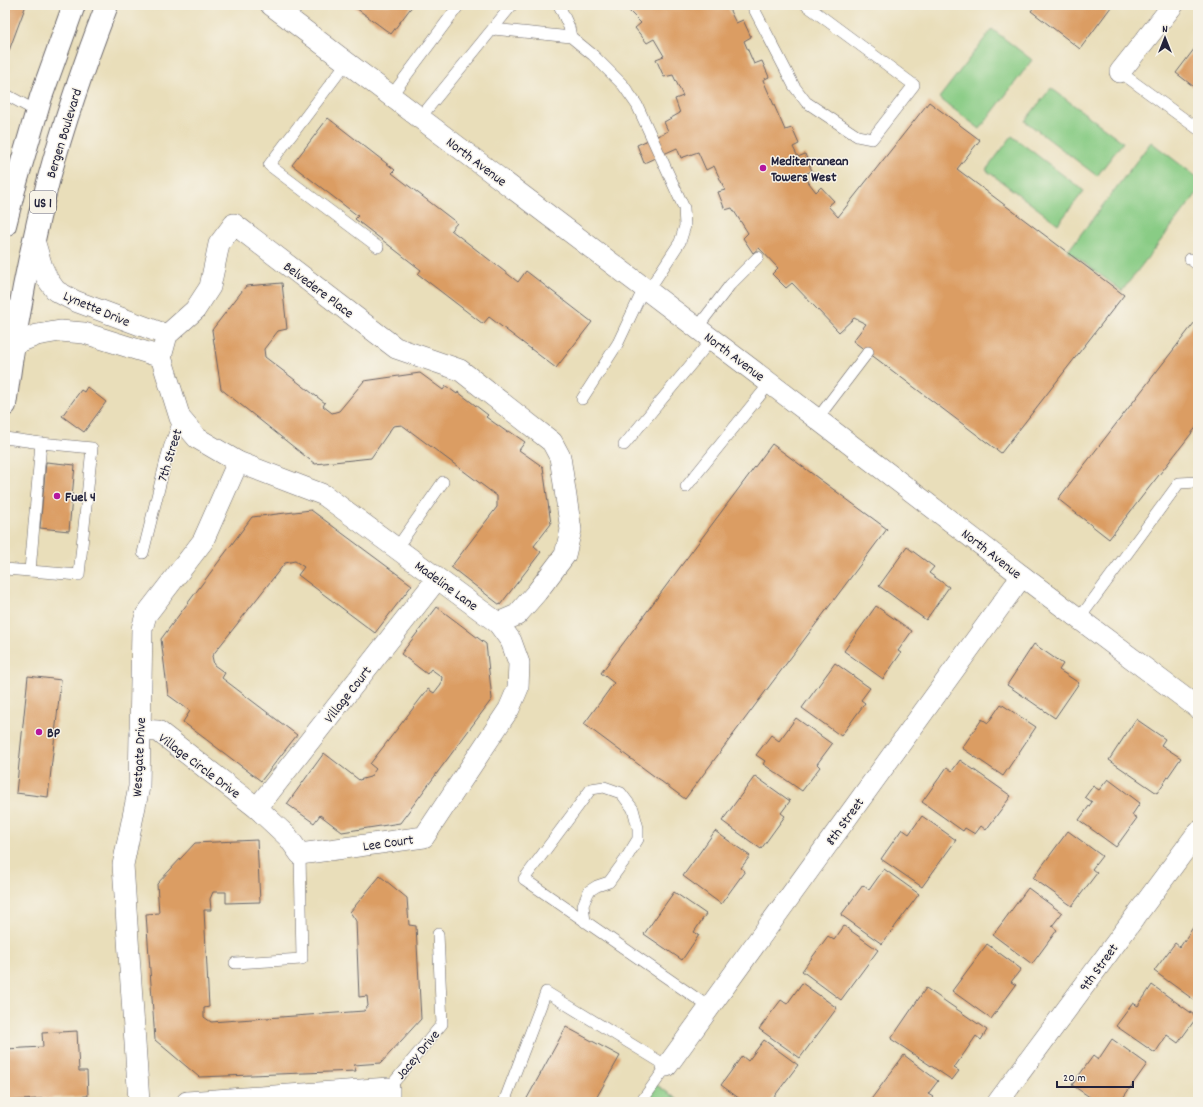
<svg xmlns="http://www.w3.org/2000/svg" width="1203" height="1107" font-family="Dekko,sans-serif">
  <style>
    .green { fill: #89cc85; stroke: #567760 }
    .building { fill: #db9d64 }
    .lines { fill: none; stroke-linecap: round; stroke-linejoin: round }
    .service-casing { stroke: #686467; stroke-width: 12 }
    .minor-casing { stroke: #686467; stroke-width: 22 }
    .trunk-casing { stroke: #686467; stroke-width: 24 }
    .motorway-casing { stroke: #686467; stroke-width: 24 }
    .service { stroke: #fff; stroke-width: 11 }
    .minor { stroke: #fff; stroke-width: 21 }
    .trunk { stroke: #fff; stroke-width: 22 }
    .motorway { stroke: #fff; stroke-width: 22 }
    .poi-dot { fill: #b5179e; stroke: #f7f3e8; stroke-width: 1.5 }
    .labels { text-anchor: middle; stroke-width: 3; stroke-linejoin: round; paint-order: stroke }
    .shield { fill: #f7f3e8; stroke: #62616f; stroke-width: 1 }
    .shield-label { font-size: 13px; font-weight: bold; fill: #22223b }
    .street-label { font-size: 14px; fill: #22223b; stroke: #f7f3e8 }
    .poi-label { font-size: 14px; font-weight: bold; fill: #22223b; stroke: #f7f3e8; text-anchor: start }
  </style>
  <rect width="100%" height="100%" fill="#f7f3e8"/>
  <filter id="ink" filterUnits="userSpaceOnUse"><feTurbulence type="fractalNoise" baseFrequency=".025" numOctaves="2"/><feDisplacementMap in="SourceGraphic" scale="8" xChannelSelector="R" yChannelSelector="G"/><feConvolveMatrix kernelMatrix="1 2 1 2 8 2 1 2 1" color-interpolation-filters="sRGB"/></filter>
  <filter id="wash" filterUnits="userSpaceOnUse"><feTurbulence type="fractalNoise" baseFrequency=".012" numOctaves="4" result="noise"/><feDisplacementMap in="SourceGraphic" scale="16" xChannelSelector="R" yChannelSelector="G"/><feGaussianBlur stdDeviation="0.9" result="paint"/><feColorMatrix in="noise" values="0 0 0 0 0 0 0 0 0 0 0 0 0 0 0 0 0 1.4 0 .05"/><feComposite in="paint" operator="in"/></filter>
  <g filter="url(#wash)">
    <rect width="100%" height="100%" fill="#e9deba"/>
    <g class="green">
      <polygon points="992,29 1032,60 980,129 939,98"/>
      <polygon points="1051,88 1123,142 1097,176 1025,121"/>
      <polygon points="1012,136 1084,191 1058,224 986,170"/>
      <polygon points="1151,142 1198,178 1198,192 1122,291 1068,251"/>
      <polygon points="654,1083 681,1102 641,1102"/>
    </g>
    <g id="blocks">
      <g class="building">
        <polygon points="5,5 26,5 7,56 5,55"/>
        <polygon points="352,5 413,5 391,34"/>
        <polygon points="611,5 727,5 736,23 743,20 751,37 744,41 754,64 762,61 769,77 763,80 785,130 792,128 799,144 793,147 798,157 805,154 812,171 805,174 809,183 816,192 821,187 834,201 828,206 838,217 929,102 980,140 957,169 1124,295 1001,453 853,341 866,324 854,318 839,332 792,283 786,288 772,274 778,268 759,248 753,253 743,238 748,233 732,208 725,210 718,192 725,190 714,166 706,170 698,152 681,158 677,148 644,163 637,145 668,131 664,122 680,113 675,99 683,96 673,75 664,77 656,59 664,56 654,39 647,43 635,28 641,23 624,6 617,11"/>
        <polygon points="1030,5 1108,5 1111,7 1080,49 1031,11 1034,7"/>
        <polygon points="1198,44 1198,90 1176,73"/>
        <polygon points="328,118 395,170 392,173 457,223 451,230 518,282 526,271 592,322 556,368 489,317 483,324 418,274 421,270 355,219 358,216 292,165"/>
        <polygon points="282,283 287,329 278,331 264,349 265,357 325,403 323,406 332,413 339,411 364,381 420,373 443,390 446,386 457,394 458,392 488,415 486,417 507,432 509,431 525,442 519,450 543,467 551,524 534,546 541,552 500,605 451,567 497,507 497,496 402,425 393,426 371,458 315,464 221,389 212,330 246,286"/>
        <polygon points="1198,318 1198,425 1109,539 1058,499"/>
        <polygon points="87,387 106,402 84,432 62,416 81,390 84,392"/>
        <polygon points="772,444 887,529 685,799 584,724 614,683 601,673"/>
        <polygon points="46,462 75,465 69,531 40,528"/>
        <polygon points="311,510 412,585 375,633 298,575 304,567 295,561 285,563 212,656 214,665 225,673 222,678 297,735 261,781 183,722 190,711 168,695 161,639 252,517"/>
        <polygon points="907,547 934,567 929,573 949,587 926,620 879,586"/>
        <polygon points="876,606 912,631 898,651 901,653 883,679 844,651"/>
        <polygon points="437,607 486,644 492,699 400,823 342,832 320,815 314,823 287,804 324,753 359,780 370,777 376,769 370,764 428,689 434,693 441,684 442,677 431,669 427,674 401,654"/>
        <polygon points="1034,644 1063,664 1059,670 1079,683 1055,718 1007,685"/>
        <polygon points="835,663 870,688 861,700 865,703 841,736 802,708"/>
        <polygon points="28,676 61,680 48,797 16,793"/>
        <polygon points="1001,704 1036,727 1003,776 962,748 982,719 988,723"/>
        <polygon points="796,718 832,744 817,764 820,767 802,791 763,764 765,761 756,755 771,735 779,741"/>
        <polygon points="1136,719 1165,739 1161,745 1181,758 1157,793 1109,760"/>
        <polygon points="960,760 1011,796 986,830 981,826 975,834 965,828 963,831 922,802 947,767 952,771"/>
        <polygon points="755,776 790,801 781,813 785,816 761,849 722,821"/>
        <polygon points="1108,779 1140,803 1132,815 1137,818 1116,847 1079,820 1092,802 1085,797 1093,786 1099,790"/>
        <polygon points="922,816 956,840 922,887 881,859 902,829 909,834"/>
        <polygon points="715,831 750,856 741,868 745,871 721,904 683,876"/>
        <polygon points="1068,831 1102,856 1092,869 1097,873 1072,906 1033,878"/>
        <polygon points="257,840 260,902 226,903 226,892 213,892 210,899 211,910 204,910 209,1007 204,1008 204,1017 211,1022 364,1011 368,1006 367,996 359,997 356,921 350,912 380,876 407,898 409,925 416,926 421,1019 381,1063 354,1065 356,1071 199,1077 155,1040 146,914 159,913 157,884 195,843"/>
        <polygon points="884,869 919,894 882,944 841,915 863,885 869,890"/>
        <polygon points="1028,888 1062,913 1052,926 1057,930 1032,964 993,935"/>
        <polygon points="674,892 706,914 694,932 699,935 682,960 644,934"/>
        <polygon points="844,926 878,950 841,1000 802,971 828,936 834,940"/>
        <polygon points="1194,926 1198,929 1198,995 1194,1000 1154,971 1175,943 1180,947"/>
        <polygon points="987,944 1021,969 1011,982 1016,985 991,1019 952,991"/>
        <polygon points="802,983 837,1008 800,1058 759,1029 781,1000 787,1004"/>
        <polygon points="1152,985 1197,1017 1178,1043 1167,1035 1155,1053 1116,1026 1133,1003 1138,1006"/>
        <polygon points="926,988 987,1030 981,1040 976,1036 954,1068 959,1071 952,1080 891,1039"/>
        <polygon points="566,1027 620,1056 594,1102 525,1102"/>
        <polygon points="77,1031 79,1071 87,1071 88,1096 5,1101 5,1049 43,1047 42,1033"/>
        <polygon points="1112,1039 1147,1064 1120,1102 1097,1102 1072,1085 1093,1056 1098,1060"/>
        <polygon points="764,1040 798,1065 770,1102 744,1102 721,1085 742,1056 748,1061"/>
        <polygon points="904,1055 938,1081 928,1094 933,1097 929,1102 869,1102"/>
      </g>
    </g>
  </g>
  <g filter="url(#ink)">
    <use href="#blocks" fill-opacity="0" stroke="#686467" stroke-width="1"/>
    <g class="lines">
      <g class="service-casing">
        <g id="service">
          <polyline points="559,5 569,27 571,37"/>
          <polyline points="752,5 794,86 806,102 857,136 872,139 914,85 806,5"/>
          <polyline points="493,29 571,37 593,55 623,85 637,105 684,208 685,226 680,242 648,291"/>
          <polyline points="347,62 269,165 378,247"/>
          <polyline points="1120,72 1198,129"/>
          <polyline points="5,94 36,111"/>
          <polyline points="391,96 459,5"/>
          <polyline points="420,118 512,5"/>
          <polyline points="1190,259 1198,265"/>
          <polyline points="697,328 730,285 758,257"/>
          <polyline points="582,399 618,343 644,288"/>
          <polyline points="817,419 868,352"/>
          <polyline points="5,438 41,443 92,448 79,575 5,569"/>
          <polyline points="624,445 712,339"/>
          <polyline points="686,487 770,383"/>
          <polyline points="396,549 443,482"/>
          <polyline points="143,553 169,448 180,418"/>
          <polyline points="30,571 41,443"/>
          <polyline points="1079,619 1179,483 1198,482"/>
          <polyline points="585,922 583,905 589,891 597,886 609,882 625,860 638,839 638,828 633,809 621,793 604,787 591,789 524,879 709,1007"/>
          <polyline points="235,963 302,959 300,854"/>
          <polyline points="389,1088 442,1024 438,934"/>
          <polyline points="504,1102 546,992 667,1066 641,1102"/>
        </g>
      </g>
      <g class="minor-casing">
        <g id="minor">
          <polyline points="271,5 817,419 1022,576 1198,708"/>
          <polyline points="1120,72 1173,5"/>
          <polygon points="234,224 396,348 460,370 552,442 560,457 571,530 565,555 537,592 517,615 498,623 324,495 238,462 197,438 180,418 161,357 167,335 195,310 210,287 219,244"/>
          <polyline points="34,240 42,267 48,280 56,291 75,301 167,335"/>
          <polyline points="14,344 37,335 60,331 84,333 161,357"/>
          <polyline points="140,730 158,731 257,808 288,837 300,854 424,837 509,709 518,688 519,663 511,641 498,623"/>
          <polyline points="257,808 437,579"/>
          <polyline points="667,1066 1022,576"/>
          <polyline points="139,1102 123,865 139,787 142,629 146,615 203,541 238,462"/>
          <polyline points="187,1102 389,1088 389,1102"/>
          <polyline points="998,1102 1198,832"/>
        </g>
      </g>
      <g class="trunk-casing">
        <g id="trunk">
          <polyline points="15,186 41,97 74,5"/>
          <path d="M5 405C15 328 29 253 49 178 65 119 85 62 107 5"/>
        </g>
      </g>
      <g class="motorway-casing">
        <polyline id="motorway" points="5,225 15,186"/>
      </g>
      <use href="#service" class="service"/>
      <use href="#minor" class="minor"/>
      <use href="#trunk" class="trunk"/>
      <use href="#motorway" class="motorway"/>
    </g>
  </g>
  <g class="poi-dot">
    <circle cx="763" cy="168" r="4"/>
    <circle cx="57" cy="496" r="4"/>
    <circle cx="39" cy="732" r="4"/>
  </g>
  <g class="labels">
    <rect class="shield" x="30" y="191" width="26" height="22" rx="3"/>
    <g class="shield-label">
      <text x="43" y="207">US 1</text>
    </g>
    <g class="street-label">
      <text transform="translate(63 133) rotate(-73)" y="5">Bergen Boulevard</text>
      <text transform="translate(477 161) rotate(37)" y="5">North Avenue</text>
      <text transform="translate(319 289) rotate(37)" y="5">Belvedere Place</text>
      <text transform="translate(97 308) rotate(23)" y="5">Lynette Drive</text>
      <text transform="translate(735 356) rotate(37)" y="5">North Avenue</text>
      <text transform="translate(169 455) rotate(-73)" y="5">7th Street</text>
      <text transform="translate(992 553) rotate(38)" y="5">North Avenue</text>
      <text transform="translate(447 585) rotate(36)" y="5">Madeline Lane</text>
      <text transform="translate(347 694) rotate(-52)" y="5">Village Court</text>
      <text transform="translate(138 757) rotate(-87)" y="5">Westgate Drive</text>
      <text transform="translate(200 765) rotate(37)" y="5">Village Circle Drive</text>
      <text transform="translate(844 821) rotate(-54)" y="5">8th Street</text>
      <text transform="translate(388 842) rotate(-8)" y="5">Lee Court</text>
      <text transform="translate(1098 967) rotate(-54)" y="5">9th Street</text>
      <text transform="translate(417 1054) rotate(-50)" y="5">Jacey Drive</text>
    </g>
    <g class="poi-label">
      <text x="771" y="165">Mediterranean<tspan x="771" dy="16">Towers West</tspan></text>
      <text x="65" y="501">Fuel 4</text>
      <text x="47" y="737">BP</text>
    </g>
  </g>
  <rect width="1203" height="1107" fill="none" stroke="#f7f3e8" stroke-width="20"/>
  <g transform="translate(1165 38)" stroke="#f7f3e8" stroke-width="3" paint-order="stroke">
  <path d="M0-3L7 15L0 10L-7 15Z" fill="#22223b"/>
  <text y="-6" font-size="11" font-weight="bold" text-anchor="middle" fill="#22223b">N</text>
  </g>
  <path d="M1057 1081v6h76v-6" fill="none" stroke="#22223b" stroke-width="2"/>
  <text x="1063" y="1081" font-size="12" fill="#22223b" stroke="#f7f3e8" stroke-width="3" paint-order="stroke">20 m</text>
</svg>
